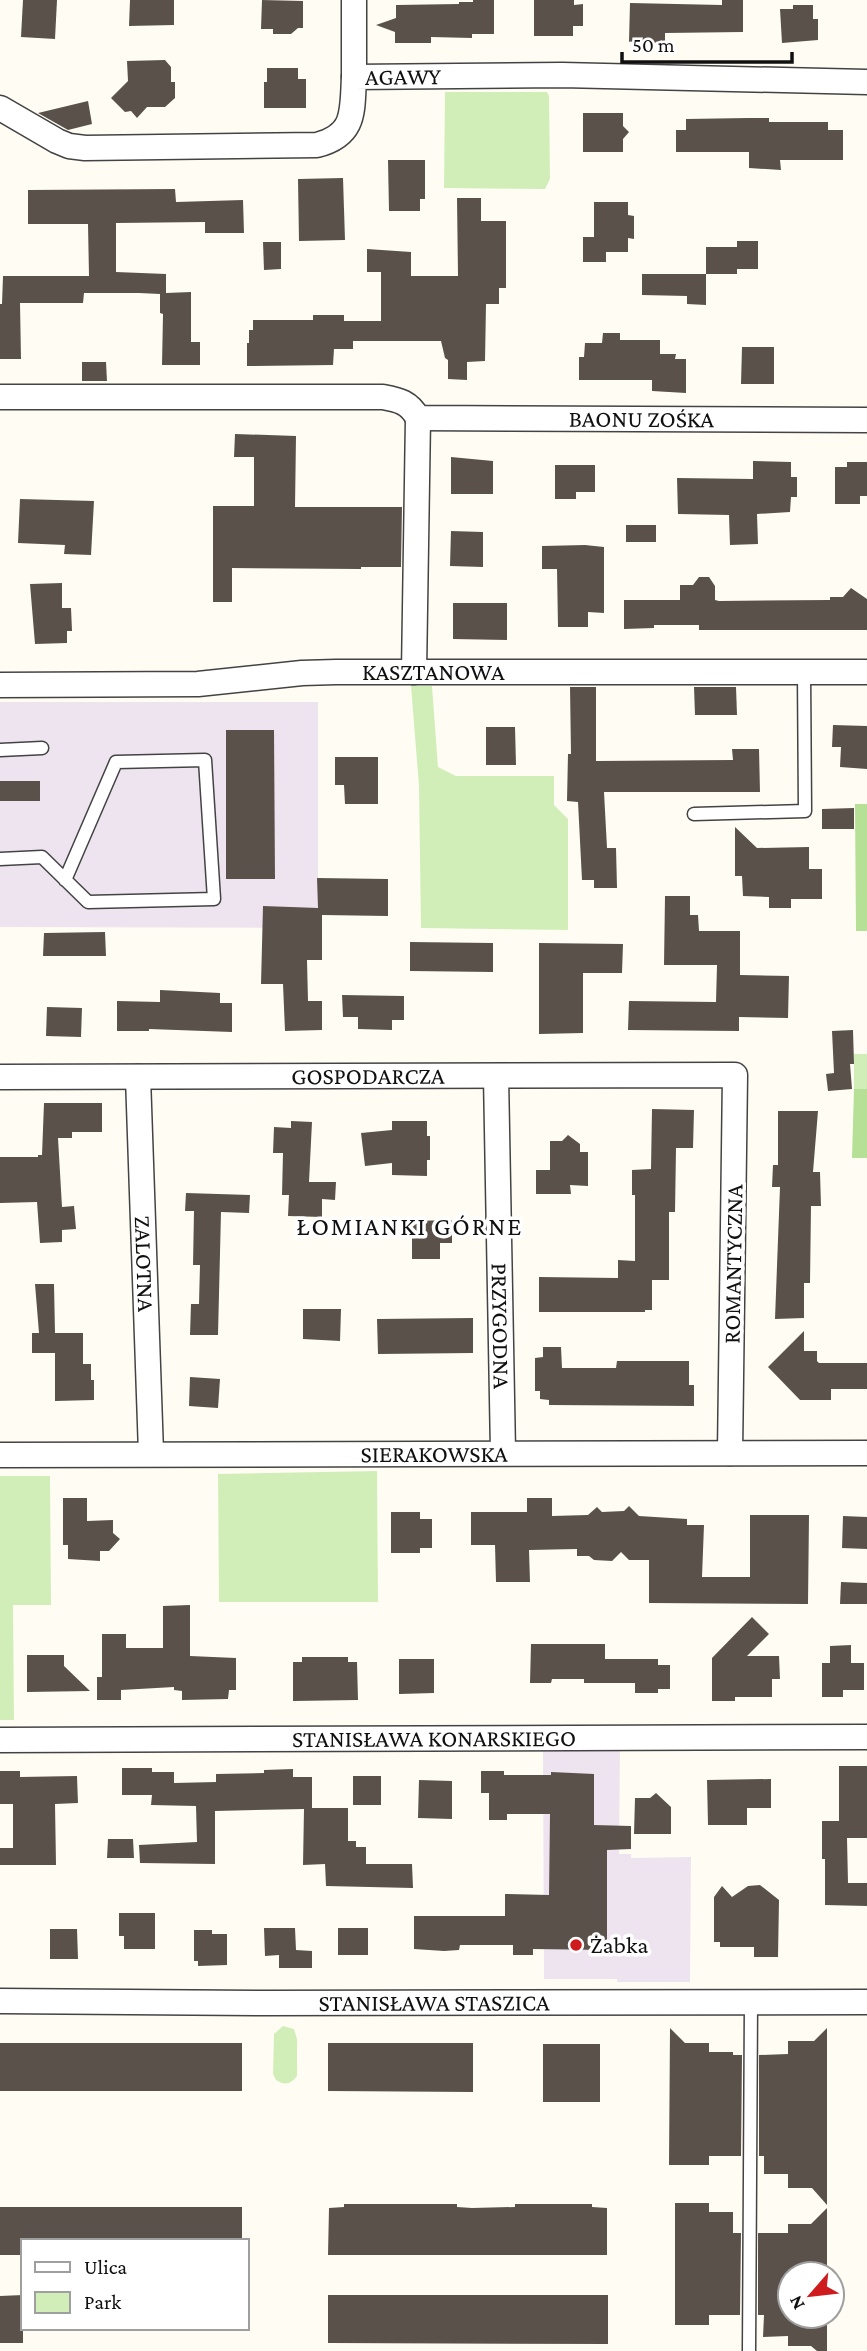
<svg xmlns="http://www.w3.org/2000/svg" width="867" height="2351" font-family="'Crimson Pro',serif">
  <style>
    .industrial { fill: #eee4ef }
    .green { fill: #d2eeb8 }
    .forest { fill: #b5e096 }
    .building { fill: #5a514b }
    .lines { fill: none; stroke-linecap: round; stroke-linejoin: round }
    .lane-casing { stroke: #434343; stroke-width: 15 }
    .street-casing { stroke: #434343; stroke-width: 27 }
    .lane { stroke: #fff; stroke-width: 12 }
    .street { stroke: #fff; stroke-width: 24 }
    .poi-dot { fill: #ce1b1e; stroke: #fff; stroke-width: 2.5 }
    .labels { text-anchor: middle; stroke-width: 7; stroke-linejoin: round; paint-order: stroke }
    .street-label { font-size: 24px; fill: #101010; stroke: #fff }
    .poi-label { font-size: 24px; fill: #101010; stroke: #fff; text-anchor: start }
    .neighbourhood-label { font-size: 26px; letter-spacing: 2px; fill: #101010; stroke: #fff }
  </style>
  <rect width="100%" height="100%" fill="#fffdf3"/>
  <g class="industrial">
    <polygon points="0,702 318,702 318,928 0,927"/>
    <polygon points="543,1747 620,1747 619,1854 631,1854 631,1858 691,1857 690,1982 617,1982 617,1979 544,1979"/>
  </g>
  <g class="green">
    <polygon points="445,92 547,92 549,96 550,179 545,189 444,188"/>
    <polygon points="411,686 432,686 438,767 456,776 554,776 554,805 568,819 568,930 421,928 419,786"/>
    <rect x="854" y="1054" width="13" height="35"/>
    <polygon points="377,1471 378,1602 219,1602 218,1474"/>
    <polygon points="0,1476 50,1476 51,1605 13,1605 14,1720 0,1720"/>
    <path d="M283 2026 294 2029 297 2039V2076C291 2084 285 2086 276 2080L273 2074 274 2034Z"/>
  </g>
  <g class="forest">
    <polygon points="855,804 867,804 867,931 856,931"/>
    <polygon points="854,1089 867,1089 867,1158 852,1158"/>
  </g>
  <g class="building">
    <polygon points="23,0 57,0 55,39 21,37"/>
    <polygon points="130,0 174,0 174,25 129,26"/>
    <polygon points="262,0 303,1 303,28 298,28 291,34 273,34 273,29 261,29"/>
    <polygon points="473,0 494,0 494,34 472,34 472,38 431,37 431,43 395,43 395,32 376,25 396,18 396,5 459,4 459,2 473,2"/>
    <polygon points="534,0 574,0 574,5 583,4 583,26 573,26 573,36 534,36"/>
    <polygon points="722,0 743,0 743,32 665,33 665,43 629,42 630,3 722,5"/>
    <polygon points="793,5 813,5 813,19 818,19 818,40 782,43 780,9 793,9"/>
    <polygon points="165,60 171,67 171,82 175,82 175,98 165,107 147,107 137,118 131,111 125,112 111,98 128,81 127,61"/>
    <polygon points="267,68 298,68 298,79 306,79 306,108 264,108 264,82 267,82"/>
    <polygon points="88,101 92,124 68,130 38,113"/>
    <polygon points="583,113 623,113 623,126 629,132 623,139 623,152 583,152"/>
    <polygon points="748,118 769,118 769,122 828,122 828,130 843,130 843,160 780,160 781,170 749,168 749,152 676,152 676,130 686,130 686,119"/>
    <polygon points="388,160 425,160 425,199 420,199 420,211 389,211"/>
    <polygon points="343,178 345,240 299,241 298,179"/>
    <polygon points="175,189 176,202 243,200 244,233 205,233 205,222 116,223 116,272 166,274 166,293 191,292 191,342 200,342 200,365 162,365 163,314 160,313 160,294 139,293 84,293 83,303 20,303 21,359 0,359 0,304 2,304 3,276 89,276 88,224 28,224 28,190"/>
    <polygon points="457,198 481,198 481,221 506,221 506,288 499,288 499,304 486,304 485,361 467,362 467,380 448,379 448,360 445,358 441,341 353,341 353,349 334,349 333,365 247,366 247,343 249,343 249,330 253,330 253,320 313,320 313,315 344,315 344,321 381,321 381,272 367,272 367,249 411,252 411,276 458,276"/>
    <polygon points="594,202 628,202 628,215 634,216 634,239 628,238 628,252 606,252 606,262 583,262 583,237 594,237"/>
    <polygon points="737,241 758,241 758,269 737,269 737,274 706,274 706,247 737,247"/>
    <polygon points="263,242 281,242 281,269 264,270"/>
    <polygon points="642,274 706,274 706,305 687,304 687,296 642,295"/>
    <polygon points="603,333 620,333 620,340 660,340 660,354 676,354 675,359 686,359 686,393 652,391 652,380 579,380 579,357 584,357 585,343 602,343"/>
    <polygon points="742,347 774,347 774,384 741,384"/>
    <polygon points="82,362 106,362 107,381 82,381"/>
    <polygon points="235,434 296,436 295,507 402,507 401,567 361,567 361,569 232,568 232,602 213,602 213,506 254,506 254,457 234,457"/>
    <polygon points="451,457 493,461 493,494 451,494"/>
    <polygon points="753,461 791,462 791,477 797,477 797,497 791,497 790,512 757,514 758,544 730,545 729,515 678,514 677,478 753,479"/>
    <polygon points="847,462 867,462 867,496 860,496 860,504 835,504 835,467 847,467"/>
    <polygon points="555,465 595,465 595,492 576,492 576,499 555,499"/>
    <polygon points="20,499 94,501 91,555 64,554 65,545 18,543"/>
    <rect x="626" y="525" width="30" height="17"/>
    <polygon points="451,531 483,532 483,567 450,566"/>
    <polygon points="585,545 604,547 604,613 588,612 588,627 558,627 557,569 542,569 542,546"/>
    <polygon points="699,577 709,577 715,586 715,600 719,601 830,600 830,597 843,597 851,588 867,599 867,630 699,630 699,625 654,625 654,628 624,629 624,600 680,600 680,585 693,585"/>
    <polygon points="62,583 62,608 71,608 72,631 67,631 67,643 35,644 30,584"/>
    <polygon points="453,603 507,603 507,640 453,639"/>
    <polygon points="570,687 596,687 596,761 733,760 732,749 759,749 760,792 604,792 607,848 616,848 617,888 594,888 594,880 582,880 578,802 567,801 568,754 571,754"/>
    <polygon points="694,687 736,687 737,715 695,715"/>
    <polygon points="833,725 867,726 867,769 840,767 841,747 832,747"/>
    <polygon points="486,727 515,727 516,765 486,765"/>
    <polygon points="226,730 274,730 275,879 226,879"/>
    <polygon points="335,757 378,757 378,804 345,804 344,785 335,785"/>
    <rect x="0" y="781" width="40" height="20"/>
    <polygon points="854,808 854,829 822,829 822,809"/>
    <polygon points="735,827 757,848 809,847 809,869 822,869 822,899 791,899 791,908 769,908 769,897 743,896 742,876 735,876"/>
    <polygon points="317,878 388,879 388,916 322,915 322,960 307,960 308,1001 322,1001 322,1030 285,1031 283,984 261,984 263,906 318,908"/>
    <polygon points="665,896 690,896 690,915 698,915 699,931 740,931 740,975 789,976 788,1018 739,1017 739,1031 628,1030 629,1001 716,1002 717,965 664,965"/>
    <polygon points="105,932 106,956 43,956 44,933"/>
    <polygon points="410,942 493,943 493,972 410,971"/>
    <polygon points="539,943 623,944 622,973 583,973 583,1033 539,1034"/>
    <polygon points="160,990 220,993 220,1003 232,1003 232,1032 149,1029 149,1031 117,1031 117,1001 160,1002"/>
    <polygon points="342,995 404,996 404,1020 392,1020 392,1030 358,1029 358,1017 343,1017"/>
    <polygon points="47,1007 82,1008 81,1037 46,1036"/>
    <polygon points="853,1030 854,1064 850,1064 852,1089 828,1091 826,1074 834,1073 832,1031"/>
    <polygon points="44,1103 102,1103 102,1132 72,1132 72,1138 58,1138 62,1207 74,1206 76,1229 62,1230 62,1242 40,1243 37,1202 0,1203 0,1157 38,1157 38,1155 42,1155"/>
    <polygon points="652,1109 694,1110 693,1148 676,1148 675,1212 669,1212 669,1280 652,1280 652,1310 645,1310 645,1312 539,1312 539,1277 618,1278 618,1260 635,1261 635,1195 632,1195 632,1170 651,1169"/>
    <polygon points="778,1111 818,1111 813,1172 820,1172 821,1206 811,1206 810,1283 804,1283 804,1318 775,1319 780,1187 772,1187 773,1165 778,1165"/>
    <polygon points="291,1121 312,1122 309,1182 336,1182 335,1200 322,1199 322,1217 288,1216 289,1195 282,1195 283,1153 273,1153 274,1127 291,1128"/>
    <polygon points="392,1121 427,1121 427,1136 430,1136 430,1160 427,1160 427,1176 392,1175 392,1163 365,1166 361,1133 392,1130"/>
    <polygon points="568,1135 580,1144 580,1152 588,1152 588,1186 570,1185 571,1194 536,1194 536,1170 550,1170 550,1141 562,1141"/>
    <polygon points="186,1193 250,1195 249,1213 221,1212 218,1335 190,1335 191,1304 199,1304 200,1265 193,1265 194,1211 185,1211"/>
    <polygon points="452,1220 452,1243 440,1243 440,1259 412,1259 412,1221"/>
    <polygon points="35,1284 54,1284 55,1333 83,1333 83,1364 91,1364 91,1380 94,1380 94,1400 55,1401 55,1353 32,1353 32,1333 39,1333"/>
    <polygon points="303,1309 341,1309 340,1341 303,1339"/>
    <polygon points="473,1318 473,1353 378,1354 377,1319"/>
    <polygon points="804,1331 804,1351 817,1351 817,1361 819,1363 867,1363 867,1389 831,1389 831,1400 800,1400 768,1367"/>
    <polygon points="543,1347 561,1347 562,1368 616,1368 617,1361 689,1361 689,1385 694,1385 694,1406 549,1405 549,1400 540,1399 540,1391 535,1391 535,1358 543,1357"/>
    <polygon points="190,1377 220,1379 218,1408 189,1406"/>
    <polygon points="63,1498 87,1498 87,1521 113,1520 113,1533 120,1539 109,1551 100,1551 100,1561 68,1559 68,1545 63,1545"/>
    <polygon points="527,1498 552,1498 552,1516 588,1515 597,1507 602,1512 624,1511 629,1506 639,1516 687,1519 687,1525 704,1525 702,1577 750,1577 750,1515 809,1515 808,1604 649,1603 649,1560 629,1560 621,1552 612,1561 594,1560 589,1556 577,1556 577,1549 529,1550 530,1582 496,1582 495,1545 471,1545 471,1512 527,1512"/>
    <polygon points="391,1512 420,1512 420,1519 432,1519 432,1548 420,1548 420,1553 391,1553"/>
    <polygon points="843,1516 867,1517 867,1549 842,1548"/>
    <polygon points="841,1582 867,1583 867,1604 840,1604"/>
    <polygon points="190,1605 190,1656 236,1658 236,1690 229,1690 228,1699 182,1700 182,1691 174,1690 174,1687 121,1690 121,1700 97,1700 97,1677 102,1677 102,1634 126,1634 126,1648 163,1648 163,1606"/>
    <polygon points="752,1617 769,1634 747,1656 779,1656 780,1679 772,1679 772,1697 735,1697 735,1701 712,1701 712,1658"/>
    <polygon points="531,1644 605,1644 605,1659 658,1659 658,1665 670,1665 670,1689 658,1689 658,1693 635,1693 635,1683 584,1683 584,1679 552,1679 551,1683 530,1683"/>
    <polygon points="851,1645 851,1663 864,1663 864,1690 843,1690 843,1697 822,1697 822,1663 830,1663 830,1646"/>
    <polygon points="27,1655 64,1655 64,1666 90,1691 27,1692"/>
    <polygon points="302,1657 348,1657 348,1662 357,1662 358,1700 293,1701 293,1662 302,1662"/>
    <polygon points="399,1659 434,1659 434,1693 399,1694"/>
    <polygon points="839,1766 867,1766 867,1838 847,1838 848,1883 867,1883 867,1906 825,1905 825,1859 822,1859 822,1821 839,1821"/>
    <polygon points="122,1768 152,1768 152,1772 174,1772 174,1783 216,1782 216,1774 264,1773 264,1770 293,1769 293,1777 312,1777 312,1808 348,1808 348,1841 356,1841 356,1847 366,1847 366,1864 412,1864 413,1888 326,1886 325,1864 303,1865 304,1809 215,1811 215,1864 140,1863 139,1845 197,1842 196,1806 151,1805 152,1795 122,1795"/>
    <polygon points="0,1771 20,1771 20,1777 77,1776 78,1803 55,1804 56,1865 0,1865 0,1848 13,1848 13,1804 0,1804"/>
    <polygon points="481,1771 504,1771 504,1775 551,1775 551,1772 594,1774 594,1825 631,1826 631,1849 607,1850 607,1950 533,1949 533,1955 513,1955 513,1945 460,1945 459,1950 444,1951 414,1949 414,1916 505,1916 505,1894 549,1895 550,1814 507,1814 507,1820 489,1820 489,1793 481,1793"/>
    <rect x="353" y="1776" width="28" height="29"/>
    <polygon points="771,1779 771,1808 747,1808 747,1825 708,1825 707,1780"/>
    <polygon points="419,1780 452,1781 452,1819 418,1818"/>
    <polygon points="656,1793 671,1807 671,1834 634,1834 635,1798 650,1798"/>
    <polygon points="108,1839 133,1839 134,1858 107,1858"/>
    <polygon points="760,1885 779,1900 778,1957 754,1957 754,1947 720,1947 720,1942 714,1942 714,1897 722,1886 732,1897 748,1886"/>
    <polygon points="119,1913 155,1913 155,1949 124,1949 124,1936 119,1936"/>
    <polygon points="264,1928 295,1928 296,1950 312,1951 312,1968 279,1968 279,1955 265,1956"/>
    <rect x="338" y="1928" width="30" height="27"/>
    <polygon points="50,1929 77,1929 78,1959 50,1959"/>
    <polygon points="194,1930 212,1930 212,1934 227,1934 227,1965 198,1966 198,1961 194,1961"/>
    <polygon points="670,2028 685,2043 709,2043 709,2052 733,2052 733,2055 742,2055 741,2156 709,2156 709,2165 669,2165"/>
    <polygon points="827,2028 827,2205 812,2188 788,2188 788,2174 764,2174 764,2156 759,2156 759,2055 788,2054 788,2041 814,2041"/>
    <rect x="0" y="2043" width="242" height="48"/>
    <polygon points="328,2043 473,2043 473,2092 328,2091"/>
    <rect x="543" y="2044" width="57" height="58"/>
    <polygon points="675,2203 709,2203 709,2212 733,2212 733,2233 741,2233 740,2315 709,2315 709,2325 675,2325"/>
    <polygon points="344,2204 457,2204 457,2207 472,2208 515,2207 515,2204 592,2204 592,2207 607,2208 607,2255 328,2255 329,2208 344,2207"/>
    <polygon points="0,2207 242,2207 242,2241 23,2241 23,2255 0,2255"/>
    <polygon points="827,2208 827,2274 790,2274 790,2316 827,2316 827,2351 817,2351 811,2346 788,2346 788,2336 763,2337 764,2315 758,2315 758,2233 788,2233 788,2224 811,2224"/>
    <polygon points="23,2295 23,2343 0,2343 0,2296"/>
    <polygon points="328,2295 608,2295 608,2344 328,2343"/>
  </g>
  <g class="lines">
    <g class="lane-casing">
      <g id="lane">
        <polyline points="0,750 42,748"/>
        <polyline points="694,814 805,811 804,672"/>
        <polyline points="0,859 42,857 88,902 214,899 205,760 116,762 65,880"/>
        <polyline points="749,2351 751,2002"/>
      </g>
    </g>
    <g class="street-casing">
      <g id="street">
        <polyline points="354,0 354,77"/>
        <path id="s1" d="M0 108 57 141 69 146 85 148 317 145C356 135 352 111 354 77L562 75 867 82"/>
        <path id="s2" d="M0 397H383C399 400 409 402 418 418L867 420"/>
        <polyline points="414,672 418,418"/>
        <path id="s3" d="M0 685 198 684 302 673 336 672H867"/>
        <path id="s4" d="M496 1076 503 1452"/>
        <path id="s5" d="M0 1077 735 1075 730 1453"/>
        <path id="s6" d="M138 1077 151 1453"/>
        <path id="s7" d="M0 1455 867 1453"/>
        <path id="s8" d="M0 1740 867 1737"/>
        <path id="s9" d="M0 2001 264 2003 867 2002"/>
      </g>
    </g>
    <use href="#lane" class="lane"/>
    <use href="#street" class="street"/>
  </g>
  <circle class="poi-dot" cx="576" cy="1945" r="7"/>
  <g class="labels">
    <g class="street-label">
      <text dy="8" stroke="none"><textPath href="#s1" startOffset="462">AGAWY</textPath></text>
      <text dy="8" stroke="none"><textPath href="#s2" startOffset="649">BAONU ZOŚKA</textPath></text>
      <text dy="8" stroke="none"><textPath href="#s3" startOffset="434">KASZTANOWA</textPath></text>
      <text dy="8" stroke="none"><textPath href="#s5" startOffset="368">GOSPODARCZA</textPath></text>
      <text transform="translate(733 1264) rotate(-89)" y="8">ROMANTYCZNA</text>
      <text dy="8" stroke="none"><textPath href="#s6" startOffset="187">ZALOTNA</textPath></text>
      <text dy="8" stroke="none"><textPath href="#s4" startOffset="250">PRZYGODNA</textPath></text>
      <text dy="8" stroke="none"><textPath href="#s7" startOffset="434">SIERAKOWSKA</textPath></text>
      <text dy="8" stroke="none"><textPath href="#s8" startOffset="434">STANISŁAWA KONARSKIEGO</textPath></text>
      <text dy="8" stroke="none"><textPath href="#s9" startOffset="434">STANISŁAWA STASZICA</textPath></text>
    </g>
    <g class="poi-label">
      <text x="590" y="1953">Żabka</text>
    </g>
    <g class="neighbourhood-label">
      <text x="410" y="1235">ŁOMIANKI GÓRNE</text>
    </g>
  </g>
  <rect x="21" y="2239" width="228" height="91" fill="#ffffff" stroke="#9f9f9f" stroke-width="2"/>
  <rect x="35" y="2262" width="35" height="10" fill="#ffffff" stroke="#9f9f9f" stroke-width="2"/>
  <text x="84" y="2274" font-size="21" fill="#101010">Ulica</text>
  <rect x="35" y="2292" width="35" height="21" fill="#d2eeb8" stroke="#9f9f9f" stroke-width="2"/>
  <text x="84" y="2309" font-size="21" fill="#101010">Park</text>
  <g transform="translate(811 2295) rotate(242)"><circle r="33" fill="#ffffff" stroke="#9f9f9f" stroke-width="2"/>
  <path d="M0-5L12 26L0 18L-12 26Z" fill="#ce1b1e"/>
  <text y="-10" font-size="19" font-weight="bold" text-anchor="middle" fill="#101010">N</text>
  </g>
  <path d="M622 52v10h170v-10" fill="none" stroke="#101010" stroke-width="3.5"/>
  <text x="632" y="52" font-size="21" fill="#101010" stroke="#ffffff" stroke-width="5" paint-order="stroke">50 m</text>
</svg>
